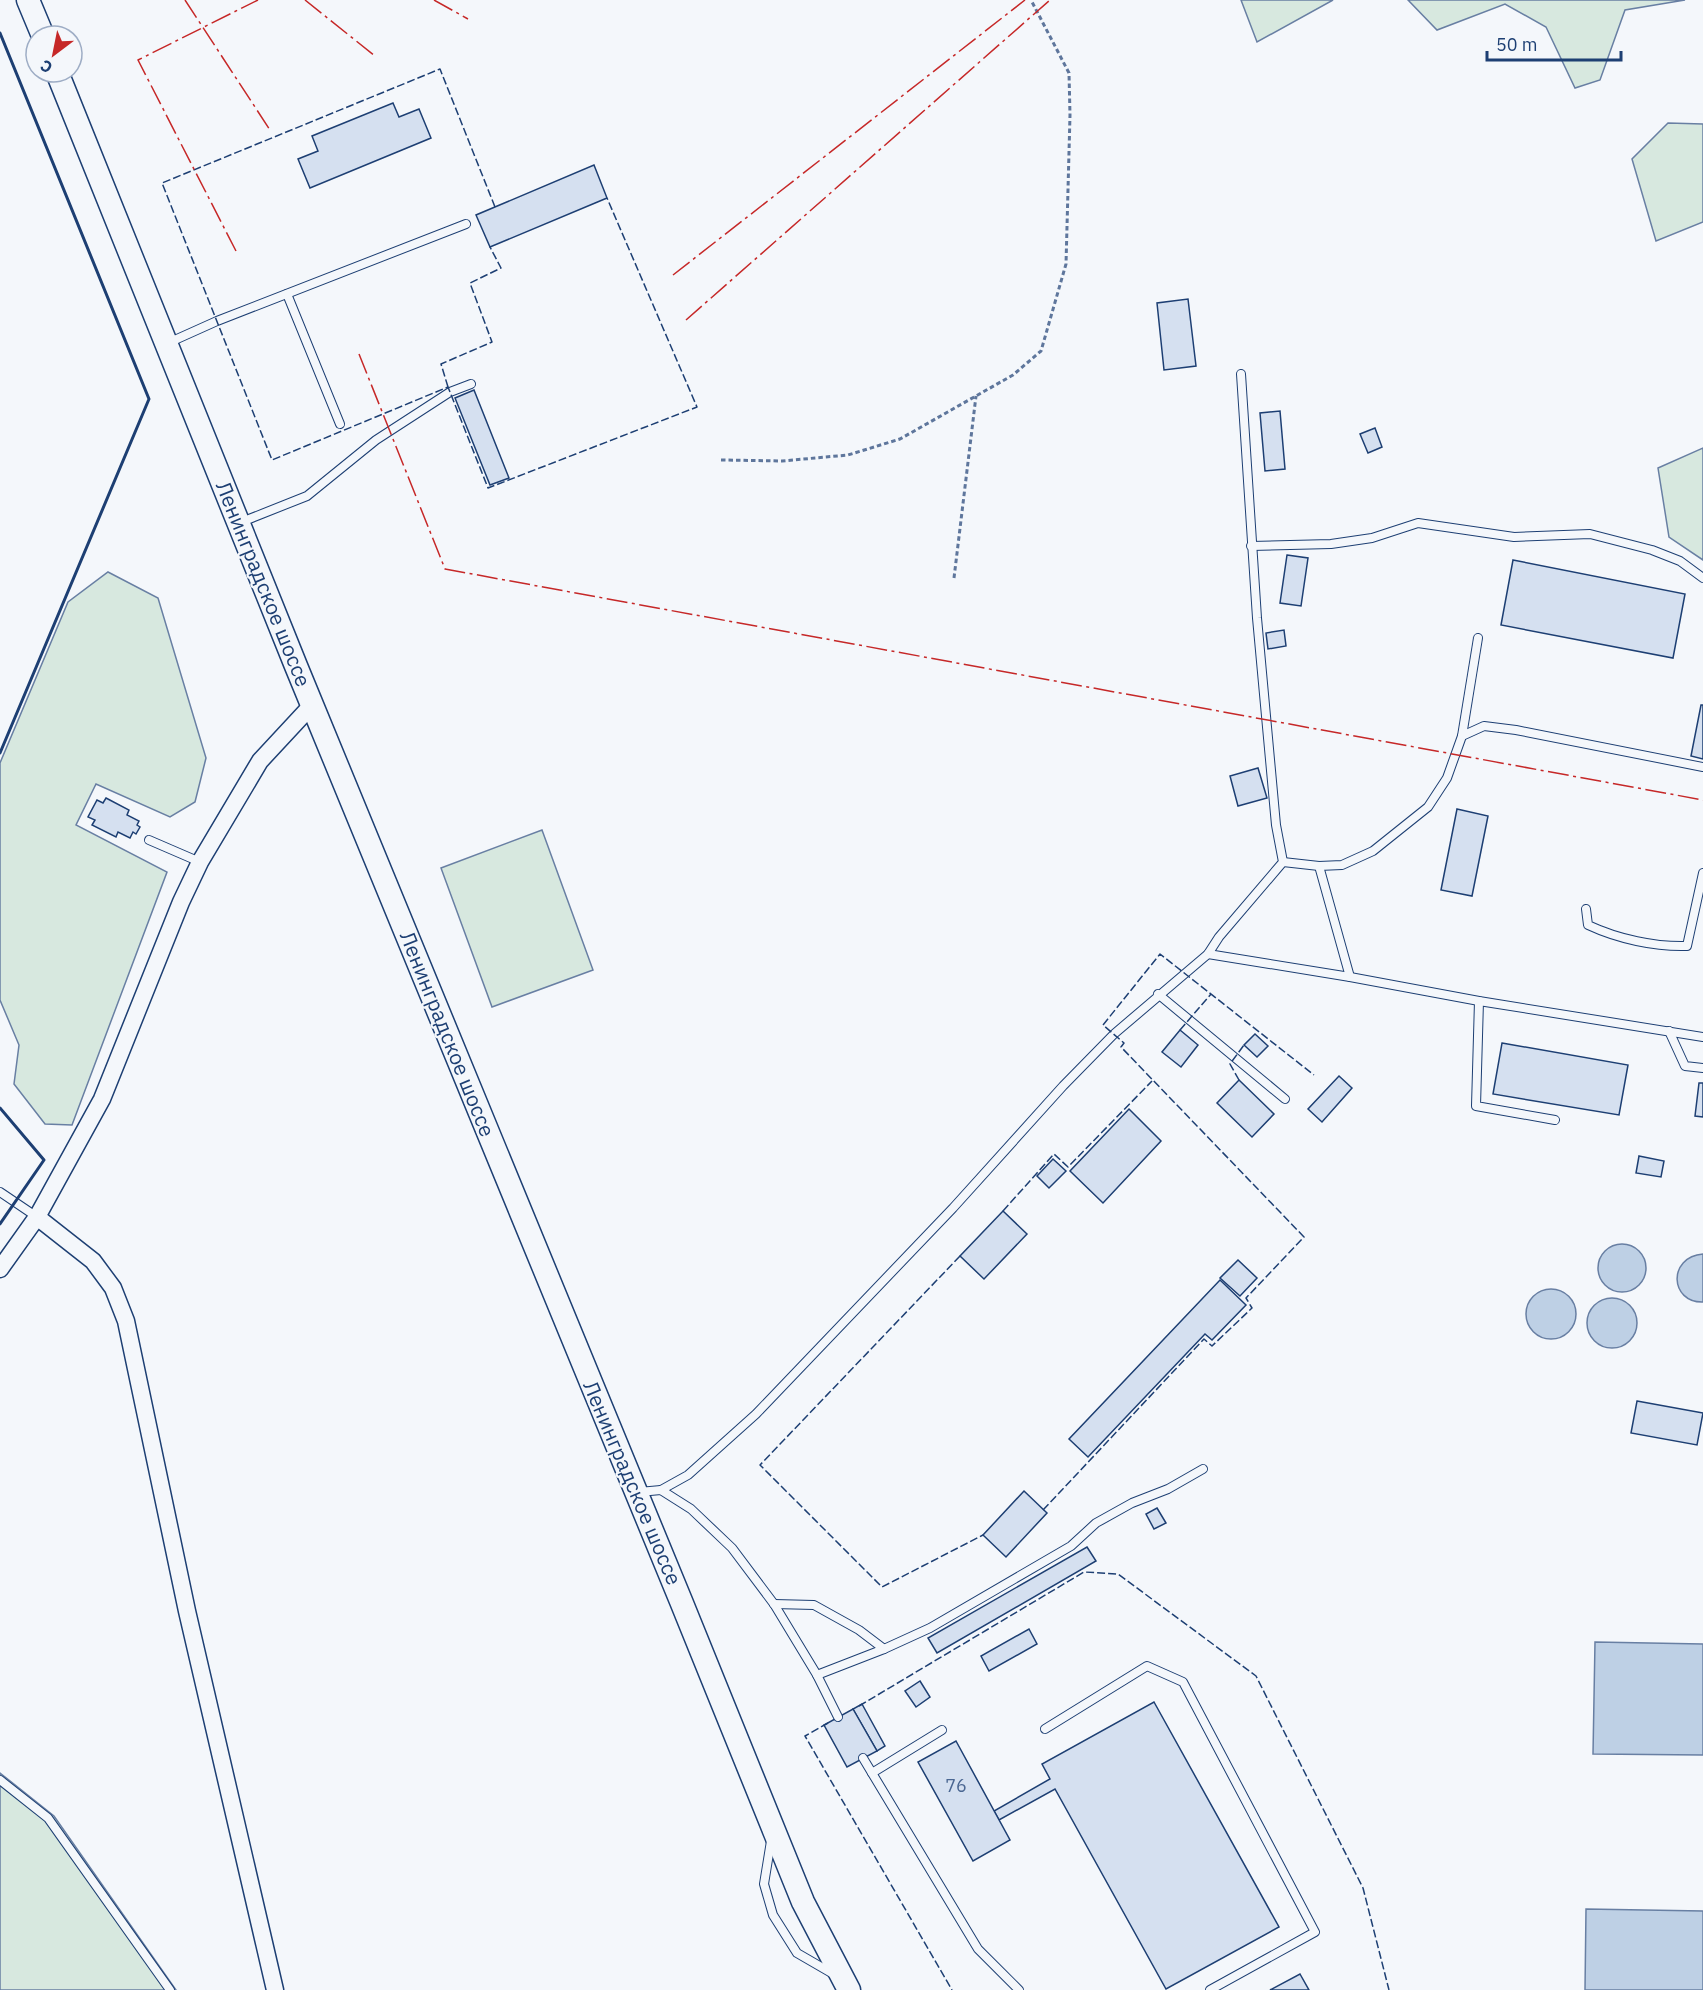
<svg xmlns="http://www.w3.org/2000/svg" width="1703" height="1990" font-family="'IBM Plex Sans',sans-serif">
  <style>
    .green { fill: #d7e8df; stroke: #687fa3; stroke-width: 1.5 }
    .water { fill: #bed0e5; stroke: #687fa3; stroke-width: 1.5 }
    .building { fill: #d5e0f0; stroke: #1d3f73; stroke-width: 1.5 }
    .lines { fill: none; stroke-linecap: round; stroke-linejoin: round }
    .lane-casing { stroke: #1d3f73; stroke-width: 10 }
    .street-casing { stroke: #1d3f73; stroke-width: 19 }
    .secondary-casing { stroke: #1d3f73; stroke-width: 25 }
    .path { stroke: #5e769c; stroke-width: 3; stroke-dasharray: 4.5 3; stroke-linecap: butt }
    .lane { stroke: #f4f7fb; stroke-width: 8 }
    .street { stroke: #f4f7fb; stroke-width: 16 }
    .secondary { stroke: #f4f7fb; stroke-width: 22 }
    .fence { stroke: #1d3f73; stroke-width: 1.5; stroke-dasharray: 8 3; stroke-linecap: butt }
    .wall { stroke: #1d3f73; stroke-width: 3 }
    .power { stroke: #c62828; stroke-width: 1.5; stroke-dasharray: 21 4.5 3 4.5; stroke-linecap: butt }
    .labels { text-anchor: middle; stroke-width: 4.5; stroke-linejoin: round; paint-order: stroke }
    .number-label { font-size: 18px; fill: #4b6792 }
    .street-label { font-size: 21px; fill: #1d3f73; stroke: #f4f7fb }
  </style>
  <rect width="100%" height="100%" fill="#f4f7fb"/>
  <g class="green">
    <polygon points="1241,0 1333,0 1257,42"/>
    <polygon points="1408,0 1685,0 1625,10 1600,80 1575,88 1546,27 1505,4 1437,30"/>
    <polygon points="1668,123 1703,124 1703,222 1656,241 1632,159"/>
    <polygon points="1703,448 1703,560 1669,537 1658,468"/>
    <polygon points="108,572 158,598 206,758 195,802 170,817 96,784 76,825 167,872 72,1125 45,1124 14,1084 19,1045 0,1000 0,763 68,602"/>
    <polygon points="542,830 593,970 492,1007 441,868"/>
    <polygon points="0,1773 54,1816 176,1990 0,1990"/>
  </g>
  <g class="water">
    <circle cx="1622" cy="1268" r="24"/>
    <path d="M1703 1254V1302C1670 1303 1667 1257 1703 1254Z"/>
    <circle cx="1551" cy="1314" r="25"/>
    <circle cx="1612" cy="1323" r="25"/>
    <polygon points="1595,1642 1703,1644 1703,1755 1593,1754"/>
    <polygon points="1586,1909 1703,1911 1703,1990 1585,1990"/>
  </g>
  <g class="building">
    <polygon points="393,103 399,117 419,109 431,138 310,188 298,159 318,151 312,136"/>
    <polygon points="594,165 607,198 490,247 476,215"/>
    <polygon points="1188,299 1196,366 1164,370 1157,303"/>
    <polygon points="474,390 509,478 490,485 455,398"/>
    <polygon points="1280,411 1285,469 1265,471 1260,413"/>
    <polygon points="1375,428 1382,447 1368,453 1360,434"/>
    <polygon points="1287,555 1308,558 1301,606 1280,603"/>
    <polygon points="1513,560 1685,594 1673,658 1501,625"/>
    <polygon points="1284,630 1286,646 1268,649 1266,633"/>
    <polygon points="1701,705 1703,705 1703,759 1691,756"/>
    <polygon points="1258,768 1267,798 1238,806 1230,776"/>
    <polygon points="106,798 129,810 127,815 139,821 137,825 140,827 136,834 133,832 130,838 118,832 116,837 92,825 95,820 88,817 97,800 103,803"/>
    <polygon points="1457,809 1488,816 1472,896 1441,890"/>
    <polygon points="1180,1030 1198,1045 1181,1067 1162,1052"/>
    <polygon points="1255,1034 1268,1046 1257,1057 1244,1045"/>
    <polygon points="1502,1043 1628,1065 1619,1115 1493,1094"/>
    <polygon points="1339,1076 1352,1088 1322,1122 1308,1109"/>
    <polygon points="1239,1080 1274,1114 1252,1137 1217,1103"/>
    <polygon points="1699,1083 1703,1083 1703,1117 1695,1116"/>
    <polygon points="1129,1109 1161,1141 1103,1203 1070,1171"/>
    <polygon points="1639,1156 1664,1161 1661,1177 1636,1173"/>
    <polygon points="1053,1159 1066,1171 1049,1188 1037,1176"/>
    <polygon points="1003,1211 1027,1234 984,1279 960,1256"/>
    <polygon points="1238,1260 1257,1278 1240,1296 1220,1278"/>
    <polygon points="1220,1280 1246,1305 1212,1340 1205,1334 1088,1457 1069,1439"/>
    <polygon points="1637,1401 1703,1413 1697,1445 1631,1433"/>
    <polygon points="1024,1491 1047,1513 1006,1557 983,1535"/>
    <polygon points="1157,1508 1166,1523 1154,1529 1146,1514"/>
    <polygon points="1087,1547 1096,1561 937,1653 928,1638"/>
    <polygon points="1029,1629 1037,1644 989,1671 981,1656"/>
    <polygon points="920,1681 930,1697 916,1707 905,1691"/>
    <polygon points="1154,1702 1279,1927 1166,1989 1055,1789 999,1820 994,1811 1050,1779 1042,1764"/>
    <polygon points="862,1704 885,1746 877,1751 853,1709"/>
    <polygon points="853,1709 877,1751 847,1767 824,1725"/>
    <polygon points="956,1741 1010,1840 973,1861 918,1762"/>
    <polygon points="1300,1974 1309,1990 1270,1990"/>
  </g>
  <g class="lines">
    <g class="lane-casing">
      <g id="lane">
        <polyline points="287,294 340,424"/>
        <polyline points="168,343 217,321 466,224"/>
        <polyline points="239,523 307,496 376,440 450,392 471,384"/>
        <polyline points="1251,546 1331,544 1372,538 1418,523 1514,537 1590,534 1652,550 1680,561 1703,578"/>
        <polyline points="1462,736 1478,638"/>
        <polyline points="149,840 200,862"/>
        <polyline points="1283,862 1319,866 1342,865 1373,851 1428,807 1447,778 1462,736 1484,726 1516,730 1703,767"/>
        <polyline points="1319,866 1350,977"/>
        <path d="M1586 909 1588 925C1618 939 1655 947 1687 946L1703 873"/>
        <polyline points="1208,954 1350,977 1479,1001 1703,1037"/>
        <polyline points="1158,994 1285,1099"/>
        <polyline points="1479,1001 1476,1106 1555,1120"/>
        <polyline points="1669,1031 1685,1066 1703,1068"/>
        <polyline points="0,1192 37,1217"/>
        <polyline points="661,1490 688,1475 756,1414 953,1208 1063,1086 1114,1034 1208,954 1219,937 1283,862 1276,825 1257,618 1241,374"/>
        <polyline points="639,1492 661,1490 691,1509 732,1548 774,1604 817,1675 838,1717"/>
        <polyline points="774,1604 814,1605 859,1630 884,1649"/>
        <polyline points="817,1675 884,1649 930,1628 1071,1546 1096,1523 1132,1503 1168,1489 1203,1469"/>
        <polyline points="1045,1729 1147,1666 1183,1682 1315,1932 1210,1990"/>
        <polyline points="863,1758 978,1949 1019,1990"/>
        <polyline points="872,1773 942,1730"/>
        <polyline points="0,1780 48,1818 170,1990"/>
        <polyline points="771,1841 764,1884 773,1915 797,1953 835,1975"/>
      </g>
    </g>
    <g class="street-casing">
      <g id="street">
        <polyline points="37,1217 93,1261 113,1288 126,1321 187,1611 275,1990"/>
        <polyline points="0,1269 37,1217 102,1099 181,902 200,862 260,761 312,705"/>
      </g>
    </g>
    <g class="secondary-casing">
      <g id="secondary">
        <polyline points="28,0 43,36"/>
        <polyline points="57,72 296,666 681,1601 803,1902 849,1990"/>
      </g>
    </g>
    <g class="path">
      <polyline points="721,460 782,461 848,455 900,439 1013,375 1041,351 1066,264 1070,115 1069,73 1031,0"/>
      <polyline points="954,578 976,396"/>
    </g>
    <use href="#lane" class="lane"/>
    <use href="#street" class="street"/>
    <use href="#secondary" class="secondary"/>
    <g class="fence">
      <polyline points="495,207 440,69 162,183 272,460 448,387 488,488 697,407 607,198"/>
      <polyline points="448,387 441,364 492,342 470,283 501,268 490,247"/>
      <polyline points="1180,1030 1211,994"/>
      <polyline points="1239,1080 1230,1064 1244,1045"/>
      <polyline points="1003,1211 1054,1154 1068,1167 1152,1081"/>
      <polyline points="960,1256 760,1465 882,1587 983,1535"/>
      <polyline points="1043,1510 1204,1339 1212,1346 1252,1308 1246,1298 1304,1237 1121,1047 1124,1043 1103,1025 1160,954 1314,1075"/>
      <polyline points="859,1706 1084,1572 1118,1574 1256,1676 1363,1888 1389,1990"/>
      <polyline points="828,1723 805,1736 952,1990"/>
    </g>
    <g class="wall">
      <polyline points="0,33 149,399 0,753"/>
      <polyline points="0,1108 44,1160 0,1224"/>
    </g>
    <g class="power">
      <polyline points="185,0 270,130"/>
      <polyline points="305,0 375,56"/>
      <polyline points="434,0 468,19"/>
      <polyline points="236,251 138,60 258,0"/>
      <polyline points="673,275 1025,0"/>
      <polyline points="686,320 1050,0"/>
      <polyline points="359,354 445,569 1703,800"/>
    </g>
  </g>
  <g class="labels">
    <g class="number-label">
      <text x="956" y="1792">76</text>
    </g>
    <g class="street-label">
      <text transform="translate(263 584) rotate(68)" y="7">Ленинградское шоссе</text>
      <text transform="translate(447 1034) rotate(68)" y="7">Ленинградское шоссе</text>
      <text transform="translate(632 1483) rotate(67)" y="7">Ленинградское шоссе</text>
    </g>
  </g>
  <g transform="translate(54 54) rotate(212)"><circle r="28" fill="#f4f7fb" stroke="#9eadc5" stroke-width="1.5"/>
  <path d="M0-4.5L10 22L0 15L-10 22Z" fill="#c62828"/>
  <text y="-9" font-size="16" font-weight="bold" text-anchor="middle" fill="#1d3f73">С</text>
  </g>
  <path d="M1487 51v9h134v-9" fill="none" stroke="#1d3f73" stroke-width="3"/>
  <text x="1496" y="51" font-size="18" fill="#1d3f73" stroke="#f4f7fb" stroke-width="4.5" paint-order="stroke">50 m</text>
</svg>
